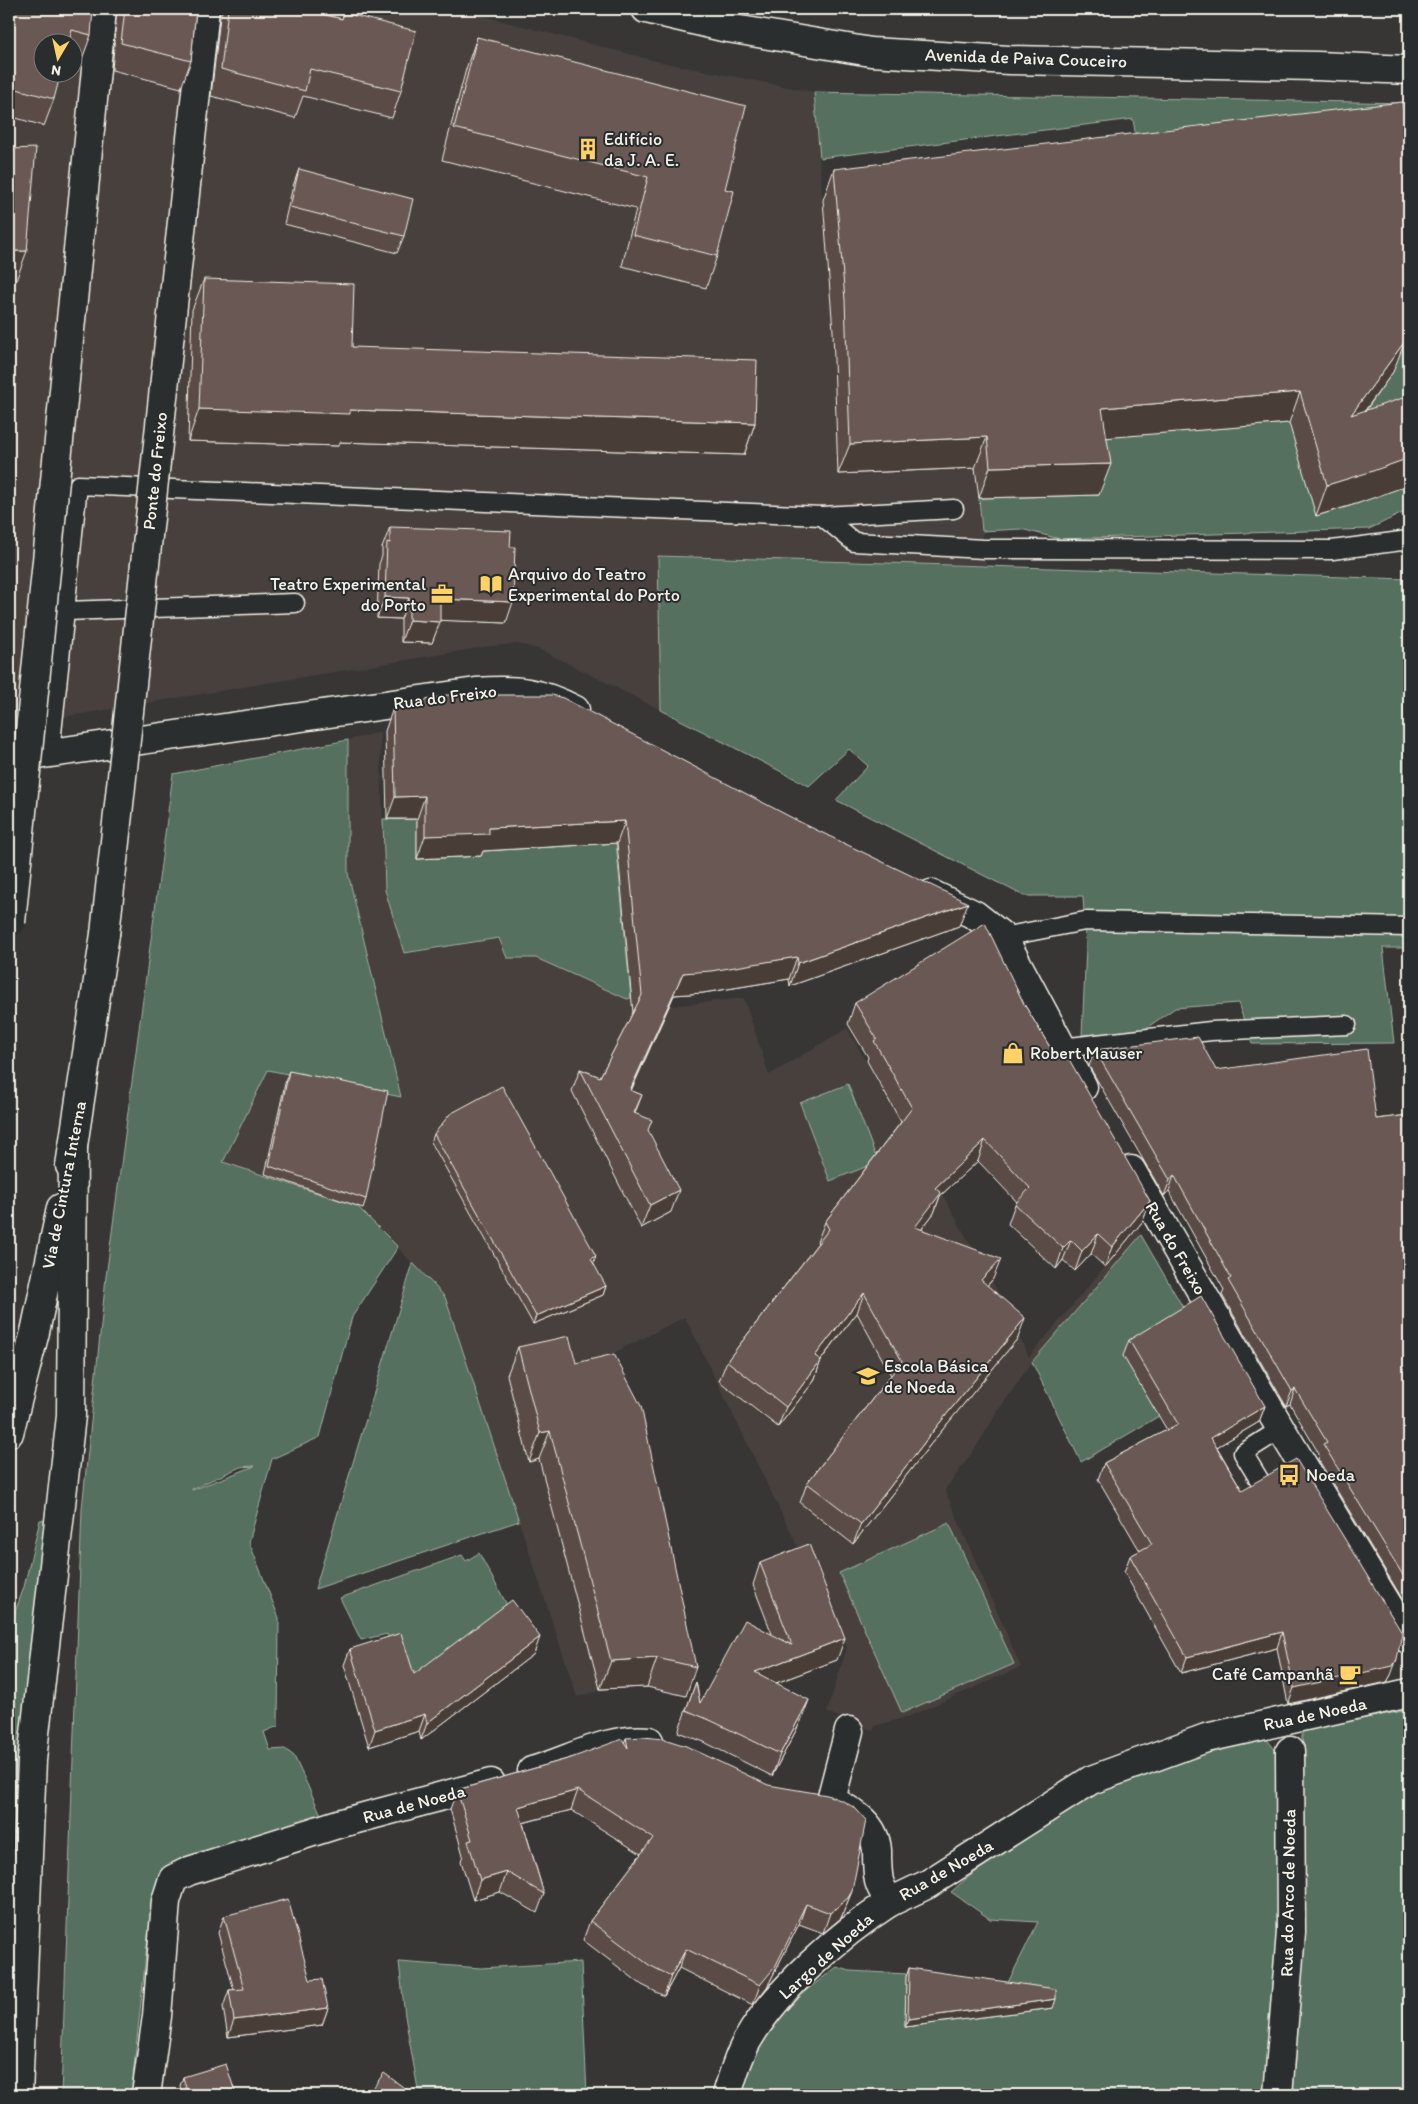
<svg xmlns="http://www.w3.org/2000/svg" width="1418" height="2104" font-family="Itim,sans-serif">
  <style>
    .built { fill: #46403e; fill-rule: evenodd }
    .green { fill: #556f5e; stroke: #a4b0a3; fill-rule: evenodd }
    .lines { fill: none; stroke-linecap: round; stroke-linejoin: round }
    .lane-casing { stroke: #f4f1e8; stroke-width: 21 }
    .street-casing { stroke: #f4f1e8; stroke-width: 31 }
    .secondary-casing { stroke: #f4f1e8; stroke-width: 31 }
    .primary-casing { stroke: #f4f1e8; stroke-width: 31 }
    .highway-casing { stroke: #f4f1e8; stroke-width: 31 }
    .lane { stroke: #2a2d2e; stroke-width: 18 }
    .street { stroke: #2a2d2e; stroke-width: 28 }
    .secondary { stroke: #2a2d2e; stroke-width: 28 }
    .primary { stroke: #2a2d2e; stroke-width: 28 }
    .highway { stroke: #2a2d2e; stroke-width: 28 }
    .highway-bridge-casing { stroke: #f4f1e8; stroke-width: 31; stroke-linecap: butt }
    .highway-bridge { stroke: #2a2d2e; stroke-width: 28 }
    .wall { fill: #5a4c47; stroke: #f4f1e8 }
    .shaded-wall { fill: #4a3e39; stroke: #f4f1e8 }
    .building { fill: #695852; stroke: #f4f1e8 }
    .labels { text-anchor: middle; stroke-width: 4; stroke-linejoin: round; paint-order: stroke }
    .street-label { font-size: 18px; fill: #f4f1e8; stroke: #2a2d2e }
    .poi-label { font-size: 18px; fill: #f4f1e8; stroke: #2a2d2e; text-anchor: start }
  </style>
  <rect width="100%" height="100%" fill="#373635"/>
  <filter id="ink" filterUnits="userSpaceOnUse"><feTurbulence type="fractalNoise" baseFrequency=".02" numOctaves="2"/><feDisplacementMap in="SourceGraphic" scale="10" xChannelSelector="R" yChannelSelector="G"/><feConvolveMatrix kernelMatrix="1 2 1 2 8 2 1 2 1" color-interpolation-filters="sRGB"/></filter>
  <g filter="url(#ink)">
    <g class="built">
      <path d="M9 9H457L660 62 814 92 833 331 838 474 975 468 986 565 658 556 661 710 541 650 518 644 491 646 9 726ZM42 42H72V72H42Z"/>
      <polygon points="380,732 385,890 404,953 499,938 507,958 536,958 627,999 675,994 671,1006 744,998 769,1075 847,1028 994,1285 1029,1357 1137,1228 1141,1235 1032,1362 996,1414 975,1449 945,1490 1021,1667 910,1716 875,1726 873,1731 827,1712 847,1647 685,1317 594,1363 630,1432 686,1696 647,1687 627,1687 600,1691 577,1697 445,1297 357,1206 223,1162 267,1070 401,1096 348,873 348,740"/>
    </g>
    <g class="green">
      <polygon points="814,92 1409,103 1409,510 1369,529 1060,539 1021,529 982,531 979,498 1140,163 1133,119 820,158"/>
      <polygon points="658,556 1409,579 1409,948 1383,948 1394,1043 1252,1044 1238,1003 1175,1008 1142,1031 1082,1035 1086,947 1083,896 1024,896 836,800 868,766 849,749 809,786 661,710"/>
      <path d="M348 740V873L401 1097 268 1070 223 1162 357 1206 398 1247 352 1317 320 1437 272 1459 249 1542 279 1618 278 1726 264 1732 270 1750 285 1749 294 1756 323 1819 159 1883 148 1936 131 2095H61L82 1509 106 1277 173 774ZM255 1466 192 1490V1489L240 1467Z"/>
      <polygon points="383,819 417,819 417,859 480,856 481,851 616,842 631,998 627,999 536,958 507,958 499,938 404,953 385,890"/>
      <polygon points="848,1084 878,1162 830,1181 800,1103"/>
      <polygon points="1141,1235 1188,1316 1159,1416 1081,1462 1032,1362"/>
      <polygon points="413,1263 445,1297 519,1521 315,1589"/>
      <polygon points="40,1520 48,1521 9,2070 9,1629 24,1587"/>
      <polygon points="949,1523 1014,1664 902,1713 839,1573"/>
      <polygon points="479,1553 506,1603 505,1608 412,1680 393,1648 387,1634 361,1640 340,1598 462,1555 466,1561"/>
      <polygon points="1409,1710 1409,2095 1290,2095 1298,2029 1302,1932 1302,1730"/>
      <polygon points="1266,1738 1278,1754 1282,1933 1266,2095 741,2095 749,2063 769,2030 796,1998 837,1967 850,1971 906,1974 905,2027 992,2015 1038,1922 990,1919 951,1892 967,1878 1098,1787 1179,1757"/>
      <polygon points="399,1962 481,1968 581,1962 587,2095 419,2095 405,2016"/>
    </g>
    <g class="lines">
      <g class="lane-casing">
        <g id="lane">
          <polyline points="822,516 854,542 984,549 1332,550 1409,540"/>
          <polyline points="65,611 78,485 822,516 954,509"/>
          <polyline points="50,752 65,611 295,603"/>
          <polyline points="1003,937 1085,921 1409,927"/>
          <polyline points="1061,1048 1211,1031 1347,1025"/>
          <polyline points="1260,1481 1243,1453 1281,1429"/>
        </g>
      </g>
      <g class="street-casing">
        <g id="street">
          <path d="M532 1771C571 1760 607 1737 649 1741"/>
          <polyline points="831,1800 849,1731"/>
          <path d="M835 1802C855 1813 875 1825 877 1850 877 1861 877 1871 879 1881 881 1889 886 1896 890 1902L928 1884 1091 1780 1206 1738 1409 1693"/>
          <polyline points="146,2095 157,2016 166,1901 173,1879 189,1871 338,1824 491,1783"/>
          <path d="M727 2095C732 2077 738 2057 747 2041 776 1990 840 1934 890 1902"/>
          <polyline points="1278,2095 1291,1932 1290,1751"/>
        </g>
      </g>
      <g class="secondary-casing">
        <g id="secondary">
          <path d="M9 759 476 692C516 689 539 691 575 710"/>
          <polyline points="931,894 975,915 1003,937 1083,1087"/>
          <polyline points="1131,1170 1281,1429 1409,1640"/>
        </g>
      </g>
      <g class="primary-casing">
        <polyline id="primary" points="646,9 722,27 871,52 1009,60 1317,66 1409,70"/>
      </g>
      <g class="highway-casing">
        <g id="highway">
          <polyline points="70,1166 105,934"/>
          <polyline points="9,1433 35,1332 61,1208"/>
          <polyline points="18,2095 32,1760 71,1416 73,1149"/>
        </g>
      </g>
      <use href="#lane" class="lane"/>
      <use href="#street" class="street"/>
      <use href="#secondary" class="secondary"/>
      <use href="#primary" class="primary"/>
      <use href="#highway" class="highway"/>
      <g class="highway-bridge-casing">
        <g id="highway-bridge">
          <polyline points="11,922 102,9"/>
          <polyline points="105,934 205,9"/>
        </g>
      </g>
      <use href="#highway-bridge" class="highway-bridge"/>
    </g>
    <g class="wall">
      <polygon points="9,9 91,35 81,62 72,60 72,42 42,42 54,99 44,126 9,116"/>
      <polygon points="117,9 196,9 191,61 181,88 112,70"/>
      <polygon points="223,9 302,9 342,19 344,13 401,91 392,118 303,96 295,118 211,96 220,17"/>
      <polygon points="477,37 725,189 717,256 706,288 622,266 636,209 442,160 466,69"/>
      <polygon points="299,169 404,236 397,253 284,224 293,186"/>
      <polygon points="834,169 1393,372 1366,410 1359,503 1316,516 1289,423 1107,437 1099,495 979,498 975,468 838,474 833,331 823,200"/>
      <polygon points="204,279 352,347 755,423 744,455 340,442 338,446 188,441 192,310"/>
      <polygon points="390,527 506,623 440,620 432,643 401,642 401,619 377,618 379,564 382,556 382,548"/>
      <polygon points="393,708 959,926 790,986 789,979 703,993 674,995 631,1091 642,1095 635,1113 648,1131 671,1212 641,1228 572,1091 580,1069 600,1077 633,1013 617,843 483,851 481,856 417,859 417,819 387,819 385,731"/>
      <polygon points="855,1003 1024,1004 1057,1059 1150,1201 1143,1221 1105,1267 1091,1254 1075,1271 1063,1260 1056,1269 1008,1224 1015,1204 1017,1202 978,1161 940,1196 934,1213 921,1230 993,1279 987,1286 1018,1338 930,1445 853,1544 800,1503 807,1483 891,1375 857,1313 821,1360 814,1381 778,1427 719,1381 727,1361 818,1243 817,1242 825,1222 901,1122 867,1061 868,1057 848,1024"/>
      <polygon points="1095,1050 1216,1070 1376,1119 1409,1115 1409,1603 1408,1601 1406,1605 1318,1459 1319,1454 1290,1404 1286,1406 1222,1295 1224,1290 1169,1191 1164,1196 1089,1066"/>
      <polygon points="289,1071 366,1199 363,1208 265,1174 286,1079"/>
      <polygon points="434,1134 606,1286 603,1295 533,1324 431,1142"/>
      <polygon points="1129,1340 1265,1406 1259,1422 1217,1447 1242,1490 1391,1675 1387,1682 1288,1704 1277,1648 1181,1673 1124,1572 1130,1556 1140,1551 1098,1479 1104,1463 1167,1430 1123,1356"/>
      <polygon points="518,1347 576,1363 696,1667 686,1696 647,1687 600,1689 539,1459 529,1462 507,1375"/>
      <polygon points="760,1563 837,1660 776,1683 801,1721 772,1776 704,1742 678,1732 696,1682 700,1703 772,1634 753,1585"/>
      <polygon points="350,1649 414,1674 534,1654 421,1740 419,1731 369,1747 344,1665"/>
      <polygon points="626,1738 852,1891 841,1918 823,1933 799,1924 767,1987 753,2005 679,1968 664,1996 642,1985 583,1940 590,1921 641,1854 571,1810 523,1823 544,1894 537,1913 500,1892 473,1900 461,1861 463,1855 450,1809 457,1790 571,1758 624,1743"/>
      <polygon points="224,1916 328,2008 322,2025 228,2037 223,2007 229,1990 234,1990 218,1933"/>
      <polygon points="909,1968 1053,2008 905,2027 906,1977"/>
      <polygon points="183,2077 236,2095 183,2095 180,2086"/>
    </g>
    <g class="shaded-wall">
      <polygon points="9,251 27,251 15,283 9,283"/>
      <polygon points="1405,341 1393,372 1339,446 1351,415"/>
      <polygon points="1300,392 1289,423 1091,439 1102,408"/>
      <polygon points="199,409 350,410 755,423 744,455 340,442 338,446 188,441"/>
      <polygon points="987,437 975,468 838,474 850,444"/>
      <polygon points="1409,458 1409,485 1359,503 1316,516 1327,485"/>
      <polygon points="1111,464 1099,495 979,498 990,467"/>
      <polygon points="385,597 409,598 401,619 377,618"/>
      <polygon points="440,599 513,602 506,623 432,620"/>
      <polygon points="409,620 440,622 432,643 401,642"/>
      <polygon points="425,796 417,819 387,819 395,797"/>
      <polygon points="625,821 617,843 483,851 481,856 417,859 425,836 489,828"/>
      <polygon points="968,903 959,926 790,986 798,963"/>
      <polygon points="797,957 789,979 703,993 674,995 621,1112 630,1090 683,973"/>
      <polygon points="985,1140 978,1161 940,1196 934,1213 907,1248 915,1227 935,1188"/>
      <polygon points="1174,1175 1169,1191 1164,1196 1170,1180"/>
      <polygon points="679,1190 671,1212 641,1228 650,1205"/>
      <polygon points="1150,1201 1143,1221 1105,1267 1112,1247"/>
      <polygon points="1098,1234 1091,1254 1075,1271 1082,1251"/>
      <polygon points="1071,1240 1063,1260 1056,1269 1063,1248"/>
      <polygon points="596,1256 593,1265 591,1259"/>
      <polygon points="1001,1259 993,1279 974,1300 981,1280"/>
      <polygon points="606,1286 603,1295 533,1324 536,1316"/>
      <polygon points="864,1293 857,1313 808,1376 815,1356"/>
      <polygon points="1025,1318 1018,1338 930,1445 853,1544 861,1524 938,1425"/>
      <polygon points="821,1360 814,1381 778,1427 786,1407"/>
      <polygon points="1295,1389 1290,1404 1286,1406 1292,1391"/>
      <polygon points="1265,1406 1259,1422 1205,1454 1211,1438"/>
      <polygon points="550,1431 539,1459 529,1462 540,1433"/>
      <polygon points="1282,1632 1277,1648 1181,1673 1187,1657"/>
      <polygon points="540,1637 534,1654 421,1740 427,1723"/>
      <polygon points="845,1638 837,1660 747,1694 755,1672"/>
      <polygon points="657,1658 647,1687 600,1689 611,1661"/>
      <polygon points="1397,1659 1391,1675 1387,1682 1288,1704 1294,1688"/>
      <polygon points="809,1700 801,1721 772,1776 780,1754"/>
      <polygon points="425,1714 419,1731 369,1747 375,1730"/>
      <polygon points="578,1790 571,1810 511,1826 518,1807"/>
      <polygon points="507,1872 500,1892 473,1900 480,1880"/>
      <polygon points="852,1891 841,1918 823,1933 830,1913"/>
      <polygon points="806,1904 799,1924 767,1987 753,2005 760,1985"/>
      <polygon points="686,1949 679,1968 664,1996 671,1976"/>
      <polygon points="1056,1999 1053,2008 905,2027 908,2019"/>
      <polygon points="328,2008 322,2025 228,2037 234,2020"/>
    </g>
    <g class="building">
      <polygon points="9,9 93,9 91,35 72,30 69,42 42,42 42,72 61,72 54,99 9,87"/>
      <polygon points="125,9 196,9 191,61 121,43"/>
      <polygon points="228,9 302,9 342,19 344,13 416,31 401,91 310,69 305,91 221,69"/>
      <polygon points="477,37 746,106 725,189 734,191 717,256 633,235 648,177 454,128"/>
      <polygon points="1402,102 1409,146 1409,232 1405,341 1351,415 1409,396 1409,458 1370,472 1327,485 1300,392 1102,408 1111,464 990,467 987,437 850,444 845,300 834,169"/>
      <polygon points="36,148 27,251 9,251 9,149"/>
      <polygon points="299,169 413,199 404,236 290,207"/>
      <polygon points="204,279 354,284 352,347 757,360 755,423 350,410 350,414 199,409"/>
      <polygon points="390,527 511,531 510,547 515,547 513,602 440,599 440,622 409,620 409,598 385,597 387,542 390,543"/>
      <polygon points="447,695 552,695 563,698 802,823 968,903 798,963 797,957 711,971 683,973 630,1090 642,1095 634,1113 652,1120 648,1130 679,1190 650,1205 580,1069 600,1077 642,995 625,821 489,828 489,834 425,836 425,796 395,797 393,708"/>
      <polygon points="985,923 1024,1004 1057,1059 1066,1054 1150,1201 1112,1247 1098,1234 1082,1251 1071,1240 1063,1248 1015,1204 1030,1188 985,1140 935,1188 941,1193 915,1227 1001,1259 981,1280 1025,1318 938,1425 861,1524 807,1483 902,1361 864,1293 815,1356 821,1360 786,1407 727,1361 829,1229 825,1222 912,1108 874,1041 877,1039 855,1003"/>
      <polygon points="1198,1037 1216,1070 1367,1049 1376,1119 1409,1115 1409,1585 1323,1444 1327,1442 1295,1389 1292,1391 1228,1280 1231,1278 1174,1175 1170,1180 1095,1050"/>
      <polygon points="289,1071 388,1091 366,1199 269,1166"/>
      <polygon points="502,1086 596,1256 591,1259 606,1286 536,1316 434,1134 450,1114"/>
      <polygon points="1201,1296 1265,1406 1211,1438 1242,1490 1296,1459 1402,1633 1397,1659 1393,1666 1294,1688 1282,1632 1187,1657 1130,1556 1152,1544 1104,1463 1178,1424 1129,1340"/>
      <polygon points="569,1336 576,1363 614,1354 641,1406 696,1667 657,1658 611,1661 550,1431 540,1433 518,1347"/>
      <polygon points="809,1544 845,1638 755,1672 809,1700 780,1754 712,1721 686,1710 696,1682 700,1703 745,1620 792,1645 760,1563"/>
      <polygon points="512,1600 540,1637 427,1723 425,1714 375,1730 350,1649 401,1633 414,1674"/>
      <polygon points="643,1737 664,1739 686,1746 768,1785 827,1795 843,1801 855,1808 866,1820 852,1891 848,1898 830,1913 806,1904 775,1967 760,1985 686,1949 671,1976 649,1965 590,1921 653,1838 578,1790 518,1807 544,1894 507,1872 480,1880 468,1841 472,1840 457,1790 571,1758 622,1739 628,1748 626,1738"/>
      <polygon points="288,1899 310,1980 322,1979 328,2008 234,2020 229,1990 244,1989 224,1916"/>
      <polygon points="909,1968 1056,1989 1056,1999 908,2019"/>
      <polygon points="226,2064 236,2095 188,2095 183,2077"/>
      <polygon points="384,2073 414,2095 368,2095"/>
    </g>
  </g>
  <defs>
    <g id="building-bare" transform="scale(1.725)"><path d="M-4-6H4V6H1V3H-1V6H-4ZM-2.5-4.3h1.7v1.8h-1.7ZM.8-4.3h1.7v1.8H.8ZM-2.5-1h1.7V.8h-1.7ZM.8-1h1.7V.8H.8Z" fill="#ffd166" stroke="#2a2d2e" stroke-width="2.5" paint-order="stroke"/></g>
    <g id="library-bare" transform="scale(1.725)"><path d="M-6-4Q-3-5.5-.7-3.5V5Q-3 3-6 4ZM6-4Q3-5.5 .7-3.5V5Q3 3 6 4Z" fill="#ffd166" stroke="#2a2d2e" stroke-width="2.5" paint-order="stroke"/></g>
    <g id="office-bare" transform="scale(1.725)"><path d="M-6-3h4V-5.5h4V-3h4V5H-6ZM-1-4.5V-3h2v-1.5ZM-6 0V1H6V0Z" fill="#ffd166" stroke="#2a2d2e" stroke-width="2.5" paint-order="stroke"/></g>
    <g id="shop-bare" transform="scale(1.725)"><path d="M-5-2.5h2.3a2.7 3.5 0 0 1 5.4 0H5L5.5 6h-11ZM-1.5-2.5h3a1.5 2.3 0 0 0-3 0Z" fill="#ffd166" stroke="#2a2d2e" stroke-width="2.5" paint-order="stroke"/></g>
    <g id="school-bare" transform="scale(1.725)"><path d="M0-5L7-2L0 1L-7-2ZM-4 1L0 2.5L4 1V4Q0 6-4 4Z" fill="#ffd166" stroke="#2a2d2e" stroke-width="2.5" paint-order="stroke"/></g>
    <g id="bus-bare" transform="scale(1.725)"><path d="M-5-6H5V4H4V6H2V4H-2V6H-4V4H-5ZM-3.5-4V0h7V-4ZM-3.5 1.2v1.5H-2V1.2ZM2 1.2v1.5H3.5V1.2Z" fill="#ffd166" stroke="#2a2d2e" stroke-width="2.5" paint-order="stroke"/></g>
    <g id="cafe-bare" transform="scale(1.725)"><path d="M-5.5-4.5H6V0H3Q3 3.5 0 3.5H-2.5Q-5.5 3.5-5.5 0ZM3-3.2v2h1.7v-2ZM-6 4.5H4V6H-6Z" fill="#ffd166" stroke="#2a2d2e" stroke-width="2.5" paint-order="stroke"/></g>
  </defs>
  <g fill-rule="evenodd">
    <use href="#building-bare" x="588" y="149"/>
    <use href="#library-bare" x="491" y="584"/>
    <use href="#office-bare" x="442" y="594"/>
    <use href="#shop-bare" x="1013" y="1053"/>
    <use href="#school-bare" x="868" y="1376"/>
    <use href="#bus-bare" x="1289" y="1475"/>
    <use href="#cafe-bare" x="1350" y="1674"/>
  </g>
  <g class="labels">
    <g class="street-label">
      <text transform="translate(1026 58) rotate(2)" y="6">Avenida de Paiva Couceiro</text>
      <text transform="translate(155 471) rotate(-84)" y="6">Ponte do Freixo</text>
      <text transform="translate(445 697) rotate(-7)" y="6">Rua do Freixo</text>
      <text transform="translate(64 1185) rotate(-79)" y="6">Via de Cintura Interna</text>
      <text transform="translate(1176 1248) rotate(60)" y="6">Rua do Freixo</text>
      <text transform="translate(1315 1714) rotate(-12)" y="6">Rua de Noeda</text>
      <text transform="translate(414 1804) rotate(-15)" y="6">Rua de Noeda</text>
      <text transform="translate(946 1870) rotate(-30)" y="6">Rua de Noeda</text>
      <text transform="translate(1288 1893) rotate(-89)" y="6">Rua do Arco de Noeda</text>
      <text transform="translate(826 1956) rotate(-42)" y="6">Largo de Noeda</text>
    </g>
    <g class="poi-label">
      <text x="604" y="145">Edifício<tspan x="604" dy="21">da J. A. E.</tspan></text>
      <text x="508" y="580">Arquivo do Teatro<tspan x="508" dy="21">Experimental do Porto</tspan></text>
      <text x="426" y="590" text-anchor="end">Teatro Experimental<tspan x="426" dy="21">do Porto</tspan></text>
      <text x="1030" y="1059">Robert Mauser</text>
      <text x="884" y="1372">Escola Básica<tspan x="884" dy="21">de Noeda</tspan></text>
      <text x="1306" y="1481">Noeda</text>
      <text x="1334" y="1680" text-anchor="end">Café Campanhã</text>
    </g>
  </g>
  <rect width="1418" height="2104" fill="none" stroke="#2a2d2e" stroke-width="30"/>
  <rect x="15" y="15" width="1388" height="2074" fill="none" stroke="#f4f1e8" stroke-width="2" filter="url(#ink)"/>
  <g transform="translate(58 58) rotate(189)"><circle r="24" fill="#2a2d2e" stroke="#7b7b78"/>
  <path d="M0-4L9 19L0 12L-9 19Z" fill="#ffd166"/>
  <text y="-8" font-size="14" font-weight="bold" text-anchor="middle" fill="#f4f1e8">N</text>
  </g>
</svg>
